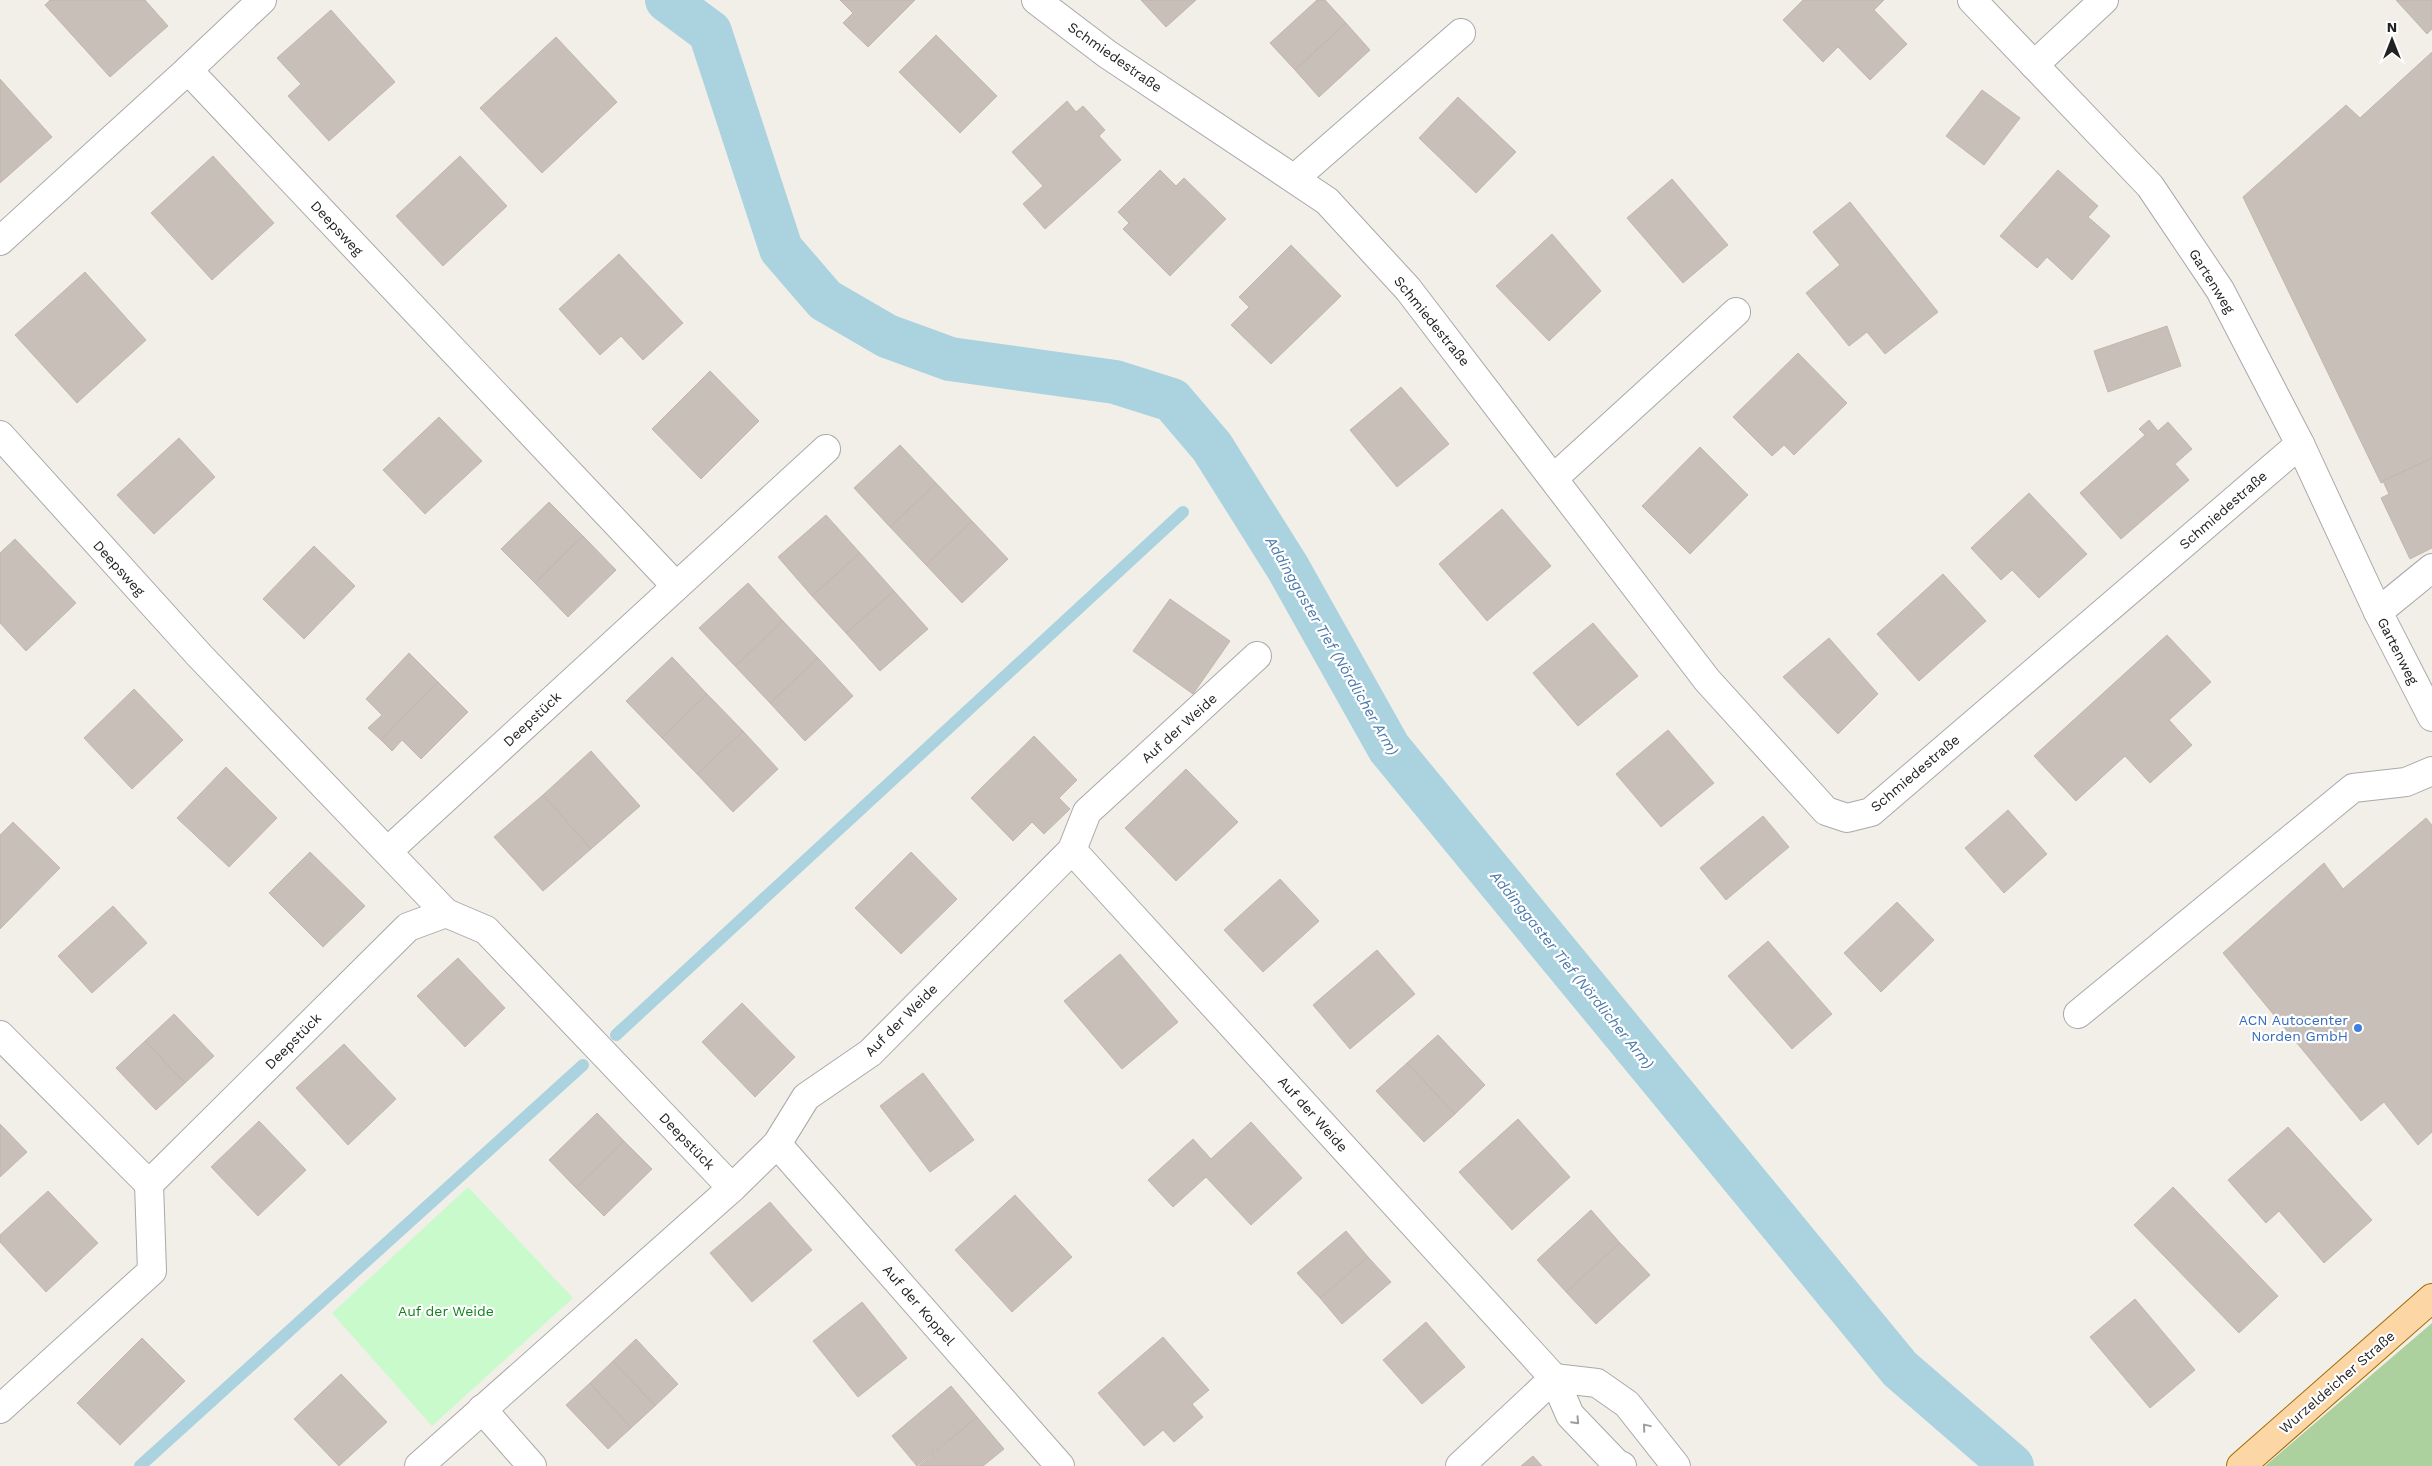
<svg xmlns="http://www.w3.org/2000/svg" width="2432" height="1466" font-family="'Work Sans',sans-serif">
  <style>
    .forest { fill: #add19e }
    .park { fill: #c8facc }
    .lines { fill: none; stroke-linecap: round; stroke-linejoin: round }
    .stream { stroke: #aad3df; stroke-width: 12 }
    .canal { stroke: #aad3df; stroke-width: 44 }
    .building { fill: #c7bfb8; stroke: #c4b6ab }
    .minor-casing { stroke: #a9a9a9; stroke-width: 30 }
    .major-casing { stroke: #a06b00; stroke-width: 30 }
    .minor { stroke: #fff; stroke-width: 28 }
    .major { stroke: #fcd6a4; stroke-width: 28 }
    .oneway { stroke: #9c9c9c }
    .shop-dot { fill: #3f7fe0; stroke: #fff; stroke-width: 2 }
    .labels { text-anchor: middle; stroke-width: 4.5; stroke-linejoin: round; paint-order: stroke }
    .street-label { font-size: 14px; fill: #222; stroke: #fff }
    .shop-label { font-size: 14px; fill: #366cbe; stroke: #fff; text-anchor: end }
    .park-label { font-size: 14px; fill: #0c8416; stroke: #fff }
    .water-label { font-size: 15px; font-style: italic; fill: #4a7aab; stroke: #fff }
  </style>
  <rect width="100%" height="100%" fill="#f2efe9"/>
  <polygon class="forest" points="2432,1323 2432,1466 2265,1466"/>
  <polygon class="park" points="468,1187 573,1298 432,1426 332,1313"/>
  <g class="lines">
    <g class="stream">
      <polyline points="616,1035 1183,512"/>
      <polyline points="140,1466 583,1065"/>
    </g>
    <polyline class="canal" points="667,0 710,32 781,249 825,300 887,336 950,359 1115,382 1172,400 1212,447 1288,568 1389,748 1900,1369 2012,1466"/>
  </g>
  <g class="building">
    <polygon points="50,0 145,0 168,26 110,77 45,5"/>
    <polygon points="840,0 915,0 868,47 843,23 853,13"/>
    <polygon points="1141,0 1196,0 1166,27"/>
    <polygon points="1317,0 1325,0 1346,23 1295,70 1270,43"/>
    <polygon points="1803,0 1884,0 1874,10 1907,44 1870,80 1838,47 1823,62 1783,20"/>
    <polygon points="2396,0 2432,0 2432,29 2427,34"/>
    <polygon points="331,10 395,82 329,141 288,96 301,84 277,58"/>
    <polygon points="1346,23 1370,50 1319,97 1295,70"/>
    <polygon points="936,35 997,96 960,133 899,72"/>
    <polygon points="556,37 617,102 542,173 480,108"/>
    <polygon points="2432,52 2432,458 2381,483 2243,197 2346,105 2360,118"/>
    <polygon points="0,79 52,137 0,183"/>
    <polygon points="1982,90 2020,118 1984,165 1946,136"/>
    <polygon points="1458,97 1516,152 1476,193 1419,138"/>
    <polygon points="1067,101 1076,112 1083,106 1105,130 1099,136 1121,160 1045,229 1023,204 1043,186 1012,152"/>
    <polygon points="213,156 274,223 212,280 151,213"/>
    <polygon points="460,156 507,206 443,266 396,216"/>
    <polygon points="1160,170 1176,186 1184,178 1226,219 1170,276 1123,229 1129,223 1118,212"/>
    <polygon points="2058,170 2098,206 2088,217 2110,236 2072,280 2047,257 2037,268 2000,236"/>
    <polygon points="1672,179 1728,245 1683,283 1627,218"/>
    <polygon points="1850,202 1938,312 1885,354 1867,332 1849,346 1806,293 1840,265 1813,232"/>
    <polygon points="1552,234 1601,291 1549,341 1496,286"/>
    <polygon points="1291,245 1341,296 1271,364 1231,325 1249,307 1239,297"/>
    <polygon points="619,254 683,323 643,360 621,336 600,355 559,309"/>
    <polygon points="85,272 146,340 77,403 15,335"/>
    <polygon points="2167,326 2181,366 2108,392 2094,351"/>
    <polygon points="1798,353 1847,403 1794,455 1784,445 1772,456 1733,417"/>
    <polygon points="710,371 759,421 701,479 652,429"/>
    <polygon points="1401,387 1449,444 1397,487 1350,430"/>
    <polygon points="439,417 482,461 425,514 383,470"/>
    <polygon points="2149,420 2158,431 2168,422 2192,449 2175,464 2189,480 2121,539 2080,493 2145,435 2139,429"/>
    <polygon points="179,438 215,477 154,534 117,495"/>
    <polygon points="900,445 936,483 890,527 854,488"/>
    <polygon points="1700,447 1748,495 1690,554 1642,506"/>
    <polygon points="2432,458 2432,548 2410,559 2381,498 2389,494 2383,481"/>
    <polygon points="936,483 972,521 926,565 890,527"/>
    <polygon points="2029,493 2087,554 2039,598 2012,570 2001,580 1971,548"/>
    <polygon points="549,502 583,536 535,583 501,549"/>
    <polygon points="1502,509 1551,566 1487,621 1439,564"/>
    <polygon points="826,515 860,553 812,596 778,557"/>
    <polygon points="972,521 1008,559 962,603 926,565"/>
    <polygon points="583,536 616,570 568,617 535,583"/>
    <polygon points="15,539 76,603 26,651 0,623 0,553"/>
    <polygon points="314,546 355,586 304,639 263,599"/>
    <polygon points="860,553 894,591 846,633 812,596"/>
    <polygon points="1943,574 1986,621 1919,681 1877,634"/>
    <polygon points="748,583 783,621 735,666 699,628"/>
    <polygon points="894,591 928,629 880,671 846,633"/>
    <polygon points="1170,599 1230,641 1193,694 1133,651"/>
    <polygon points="783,621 818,658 770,703 735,666"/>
    <polygon points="1593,623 1638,676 1578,726 1533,673"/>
    <polygon points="2167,635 2211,682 2169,720 2192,745 2150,783 2125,756 2076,801 2034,756"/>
    <polygon points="1829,638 1878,694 1838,734 1783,677"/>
    <polygon points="409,653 438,682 381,740 368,728 382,715 366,699"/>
    <polygon points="672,657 707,694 662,738 626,701"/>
    <polygon points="818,658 853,696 805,741 770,703"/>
    <polygon points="438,682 468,712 421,759 402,740 392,751 381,740"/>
    <polygon points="134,689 183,740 132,789 84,738"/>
    <polygon points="707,694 743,731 697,774 662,738"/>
    <polygon points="1668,730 1714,783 1661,827 1616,774"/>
    <polygon points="743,731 778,769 733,812 697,774"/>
    <polygon points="1034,736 1077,780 1059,798 1070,809 1044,834 1032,822 1013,841 971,798"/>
    <polygon points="591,751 640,806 591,849 543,795"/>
    <polygon points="226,767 277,818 229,867 177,818"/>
    <polygon points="1186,769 1238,822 1176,881 1125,828"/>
    <polygon points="543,795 591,849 543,891 494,837"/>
    <polygon points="2008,810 2047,854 2004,893 1965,848"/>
    <polygon points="1763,816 1789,847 1726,900 1700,868"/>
    <polygon points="2426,818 2432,825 2432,1132 2418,1145 2384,1102 2361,1121 2223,953 2324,863 2343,889"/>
    <polygon points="13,822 60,868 0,929 0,835"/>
    <polygon points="310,852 365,906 323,947 269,893"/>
    <polygon points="911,852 957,899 901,954 855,908"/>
    <polygon points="1280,879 1319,921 1263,972 1224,930"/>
    <polygon points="1897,902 1934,940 1881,992 1844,953"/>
    <polygon points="113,906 147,943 92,993 58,956"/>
    <polygon points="1768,941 1832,1014 1792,1049 1728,976"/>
    <polygon points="1377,950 1415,994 1350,1049 1313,1005"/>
    <polygon points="1120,954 1178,1022 1122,1069 1064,1001"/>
    <polygon points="458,958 505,1008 465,1047 417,996"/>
    <polygon points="742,1003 795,1057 755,1097 702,1042"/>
    <polygon points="174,1014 214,1056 185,1083 145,1041"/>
    <polygon points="1438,1035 1485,1085 1455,1114 1407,1063"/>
    <polygon points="145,1041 185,1083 156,1110 116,1068"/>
    <polygon points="344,1044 396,1099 348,1145 296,1088"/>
    <polygon points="1407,1063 1455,1114 1424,1142 1376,1091"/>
    <polygon points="923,1073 974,1140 930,1172 880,1106"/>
    <polygon points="597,1113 624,1141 576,1188 549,1160"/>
    <polygon points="1518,1119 1570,1177 1512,1230 1459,1172"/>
    <polygon points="259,1121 306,1170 258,1216 211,1167"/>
    <polygon points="1251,1122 1302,1178 1251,1225 1206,1177 1173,1207 1148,1180 1193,1139 1211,1159"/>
    <polygon points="0,1124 27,1152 0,1177"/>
    <polygon points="2288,1127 2372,1220 2324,1263 2279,1211 2266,1223 2228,1180"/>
    <polygon points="624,1141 652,1169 604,1216 576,1188"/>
    <polygon points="2173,1187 2278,1296 2239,1333 2134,1225"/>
    <polygon points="48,1191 98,1243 46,1292 0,1242 0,1235"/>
    <polygon points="1015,1195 1072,1257 1012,1312 955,1250"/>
    <polygon points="770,1202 812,1250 752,1302 710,1253"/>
    <polygon points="1591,1210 1620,1243 1566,1292 1537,1260"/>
    <polygon points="1346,1231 1368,1257 1320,1298 1297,1273"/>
    <polygon points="1620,1243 1650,1275 1596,1324 1566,1292"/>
    <polygon points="1368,1257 1391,1282 1342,1324 1320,1298"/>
    <polygon points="2135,1299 2195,1370 2150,1408 2090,1337"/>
    <polygon points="862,1302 907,1358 858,1397 813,1341"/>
    <polygon points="1426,1322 1465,1367 1422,1404 1383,1360"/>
    <polygon points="1163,1337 1209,1390 1192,1404 1203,1417 1174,1442 1163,1430 1144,1446 1098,1393"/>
    <polygon points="142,1338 185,1381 120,1445 77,1403"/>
    <polygon points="636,1339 678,1384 655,1406 613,1361"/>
    <polygon points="613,1361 655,1406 631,1428 590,1383"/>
    <polygon points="341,1374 387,1422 339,1466 294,1419"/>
    <polygon points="590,1383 631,1428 608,1449 566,1405"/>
    <polygon points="951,1386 977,1417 917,1466 892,1436"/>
    <polygon points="977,1417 1004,1449 983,1466 919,1466"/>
    <polygon points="1533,1456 1542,1466 1521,1466"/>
  </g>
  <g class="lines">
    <g class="minor-casing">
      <g id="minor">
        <polyline points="262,0 188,70 676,586"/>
        <polyline points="1036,0 1107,54 1327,201 1408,289 1707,680 1826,811 1847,818 1871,812 2300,444"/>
        <polyline points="1972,0 2150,186 2220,290 2300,444 2378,612 2432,717"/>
        <polyline points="2034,65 2104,0"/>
        <polyline points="1295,178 1461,33"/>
        <polyline points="0,241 188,70"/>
        <polyline points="0,435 199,655 446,913"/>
        <polyline points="1554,478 1736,312"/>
        <polyline points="2378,612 2432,568"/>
        <polyline points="1072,850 1554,1378 1570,1415 1616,1463 1622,1466"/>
        <polyline points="388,851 826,449"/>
        <polyline points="2078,1014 2353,788 2406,782 2432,771"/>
        <polyline points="0,1035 149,1184"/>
        <polyline points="777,1144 1060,1466"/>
        <polyline points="1554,1378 1597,1383 1627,1404 1676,1466"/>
        <polyline points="0,1409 152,1271 149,1184 408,927 446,913 486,930 732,1188"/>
        <polyline points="482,1409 532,1466"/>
        <polyline points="419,1466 732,1188 777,1144 806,1097 870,1053 1072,850 1087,812 1257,656"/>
        <polyline points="1460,1466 1554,1378"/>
      </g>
    </g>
    <g class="major-casing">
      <polyline id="major" points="2241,1466 2432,1298"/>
    </g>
    <use href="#minor" class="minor"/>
    <use href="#major" class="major"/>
  </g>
  <defs><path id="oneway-chevron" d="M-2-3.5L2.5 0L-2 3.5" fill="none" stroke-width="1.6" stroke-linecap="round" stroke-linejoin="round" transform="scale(1.25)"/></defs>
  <g class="oneway">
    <use href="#oneway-chevron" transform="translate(1576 1421) rotate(47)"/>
    <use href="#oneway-chevron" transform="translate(1646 1427) rotate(-130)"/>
  </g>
  <circle class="shop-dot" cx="2358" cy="1028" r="5"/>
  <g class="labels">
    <g class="street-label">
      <text transform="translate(1115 57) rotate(35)" y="5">Schmiedestraße</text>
      <text transform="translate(337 228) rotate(47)" y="5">Deepsweg</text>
      <text transform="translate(2212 281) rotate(58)" y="5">Gartenweg</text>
      <text transform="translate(1432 321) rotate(51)" y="5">Schmiedestraße</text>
      <text transform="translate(2223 510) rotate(-41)" y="5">Schmiedestraße</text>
      <text transform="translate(119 568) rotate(48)" y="5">Deepsweg</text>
      <text transform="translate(2398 651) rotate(63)" y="5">Gartenweg</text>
      <text transform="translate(532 719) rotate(-43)" y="5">Deepstück</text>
      <text transform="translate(1179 728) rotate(-42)" y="5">Auf der Weide</text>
      <text transform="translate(1915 773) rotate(-40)" y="5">Schmiedestraße</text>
      <text transform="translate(901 1020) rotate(-45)" y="5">Auf der Weide</text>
      <text transform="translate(293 1041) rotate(-45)" y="5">Deepstück</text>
      <text transform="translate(1313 1114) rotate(48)" y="5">Auf der Weide</text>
      <text transform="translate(687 1141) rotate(46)" y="5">Deepstück</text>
      <text transform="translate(919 1305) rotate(49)" y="5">Auf der Koppel</text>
      <text transform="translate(2337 1382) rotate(-41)" y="5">Wurzeldeicher Straße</text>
    </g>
    <g class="shop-label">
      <text x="2348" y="1025">ACN Autocenter<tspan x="2348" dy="16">Norden GmbH</tspan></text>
    </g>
    <g class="park-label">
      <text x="446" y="1316">Auf der Weide</text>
    </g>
    <g class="water-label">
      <text transform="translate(1332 646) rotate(60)" y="5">Addinggaster Tief (Nördlicher Arm)</text>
      <text transform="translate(1572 970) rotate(51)" y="5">Addinggaster Tief (Nördlicher Arm)</text>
    </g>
  </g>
  <g transform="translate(2392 40)" stroke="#ffffff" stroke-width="4" paint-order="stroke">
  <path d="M0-4L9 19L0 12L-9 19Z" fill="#222222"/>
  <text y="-8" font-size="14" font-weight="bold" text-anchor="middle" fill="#222222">N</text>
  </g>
</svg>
